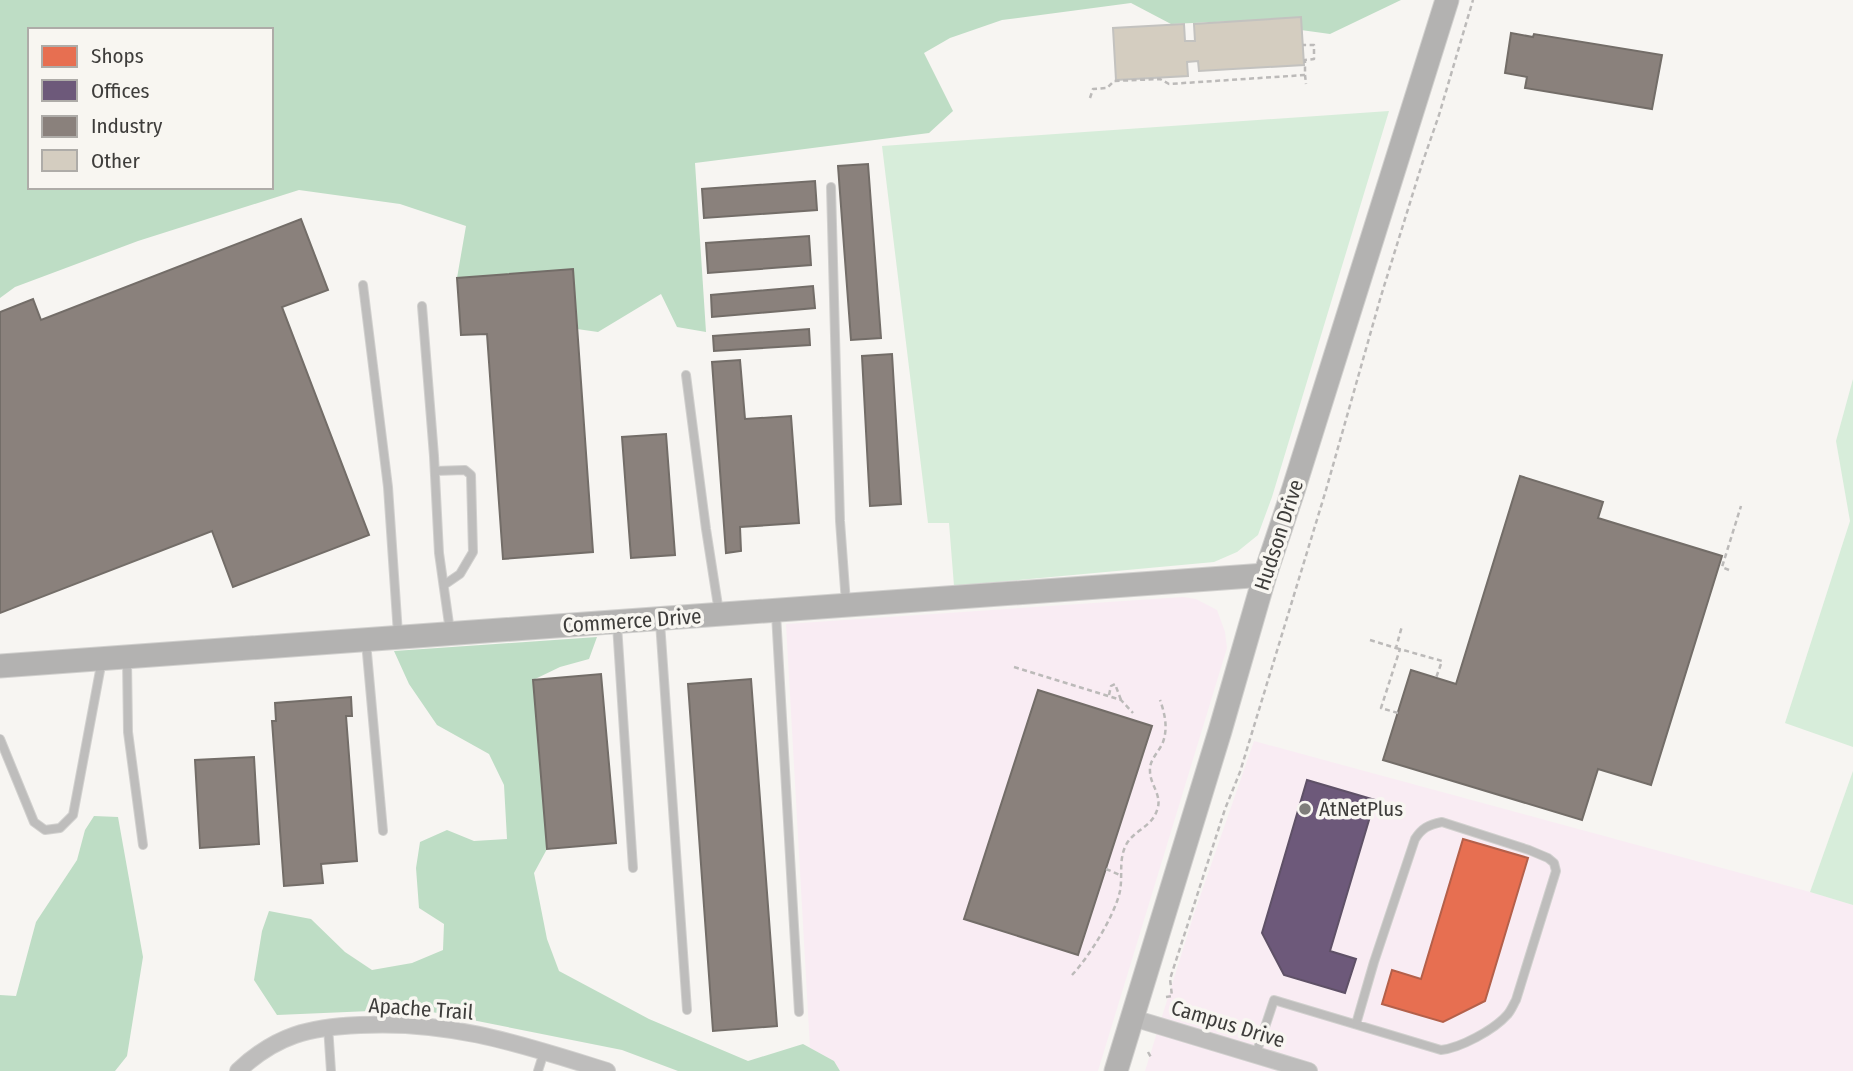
<svg xmlns="http://www.w3.org/2000/svg" width="1853" height="1071" font-family="'Fira Sans Condensed',sans-serif">
  <style>
    .commercial { fill: #f9ecf3 }
    .green { fill: #d7edda }
    .forest { fill: #beddc5; fill-rule: evenodd }
    .shops { fill: #e76f51; stroke: #b4604a; stroke-width: 2 }
    .offices { fill: #6d597a; stroke: #5f5167; stroke-width: 2 }
    .industry { fill: #8a817c; stroke: #736d68; stroke-width: 2 }
    .building { fill: #d4cdc0; stroke: #c3c2bf; stroke-width: 2 }
    .lines { fill: none; stroke-linecap: round; stroke-linejoin: round }
    .lane-casing { stroke: #d1d0ce; stroke-width: 10 }
    .street-casing { stroke: #d1d0ce; stroke-width: 18 }
    .secondary-casing { stroke: #d1d0ce; stroke-width: 25 }
    .path { stroke: #bcbab9; stroke-width: 2.5; stroke-dasharray: 5 3.5; stroke-linecap: butt }
    .lane { stroke: #bebdbc; stroke-width: 8 }
    .street { stroke: #bebdbc; stroke-width: 16 }
    .secondary { stroke: #b3b2b1; stroke-width: 23 }
    .poi-dot { fill: #7f7d7b; stroke: #f8f6f1; stroke-width: 2.5 }
    .labels { text-anchor: middle; stroke-width: 7; stroke-linejoin: round; paint-order: stroke }
    .street-label { font-size: 21px; fill: #3e3d3b; stroke: #f8f6f1 }
    .poi-label { font-size: 21px; fill: #3e3d3b; stroke: #f8f6f1; text-anchor: start }
  </style>
  <rect width="100%" height="100%" fill="#f7f5f2"/>
  <g class="commercial">
    <polygon points="1183,597 1196,599 1217,610 1225,632 1227,648 1098,1071 840,1071 834,1061 810,1048 786,624"/>
    <polygon points="1254,741 1810,892 1853,905 1853,1071 1145,1071 1194,914"/>
  </g>
  <g class="green">
    <polygon points="1389,111 1272,497 1258,535 1237,552 1214,562 954,586 949,523 928,523 882,146"/>
    <polygon points="1853,379 1853,747 1785,723 1850,521 1836,441"/>
    <polygon points="1853,771 1853,905 1810,892"/>
  </g>
  <g class="forest">
    <path d="M0 0H1401L1330 34 1236 21 1171 24 1131 3 1002 20 950 38 924 53 953 111 929 133 695 163 706 332 677 327 661 294 598 332 577 329 573 269 457 278 466 226 400 204 299 190 138 241 15 287 0 298ZM30 30H271V187H30Z"/>
    <polygon points="597,637 589,659 560,667 533,680 547,849 534,873 547,939 559,971 649,1019 748,1061 803,1044 834,1061 840,1071 678,1071 622,1050 417,1009 277,1015 254,980 262,931 269,911 311,919 345,952 372,970 412,963 443,950 444,924 419,908 416,868 420,842 447,830 474,841 507,839 504,785 489,754 437,725 409,684 394,651"/>
    <polygon points="94,816 118,817 143,957 127,1056 115,1071 0,1071 0,995 16,996 36,922 77,860 85,830"/>
  </g>
  <polygon class="shops" points="1463,839 1528,858 1485,1001 1443,1022 1382,1004 1392,970 1421,979"/>
  <polygon class="offices" points="1307,780 1375,800 1330,951 1356,959 1345,993 1284,975 1262,933"/>
  <g class="industry">
    <polygon points="1511,33 1533,37 1534,34 1662,55 1652,109 1525,88 1527,77 1505,73"/>
    <polygon points="868,164 881,338 851,340 838,166"/>
    <polygon points="815,181 817,210 704,218 702,189"/>
    <polygon points="301,219 328,290 282,307 369,535 233,587 212,531 0,613 0,312 33,299 41,320"/>
    <polygon points="809,236 811,265 708,273 706,243"/>
    <polygon points="573,269 593,552 503,559 487,334 461,335 457,278"/>
    <polygon points="813,286 815,308 712,317 711,295"/>
    <polygon points="809,329 810,345 714,351 713,336"/>
    <polygon points="892,354 901,504 870,506 862,356"/>
    <polygon points="740,360 745,419 791,416 799,523 740,527 741,551 726,553 712,362"/>
    <polygon points="666,434 675,555 631,558 622,437"/>
    <polygon points="1520,476 1603,502 1598,518 1722,556 1651,785 1598,769 1582,820 1383,760 1411,670 1456,684"/>
    <polygon points="601,674 616,843 547,849 533,680"/>
    <polygon points="751,679 777,1026 713,1031 688,684"/>
    <polygon points="1038,690 1152,726 1078,955 964,919"/>
    <polygon points="351,697 352,716 346,716 357,861 321,864 323,883 284,886 272,721 276,721 275,703"/>
    <polygon points="254,757 259,844 200,848 195,760"/>
  </g>
  <polygon class="building" points="1301,17 1304,65 1199,71 1198,61 1187,62 1188,76 1116,80 1113,28 1184,24 1185,41 1195,41 1194,24"/>
  <g class="lines">
    <g class="lane-casing">
      <g id="lane">
        <polyline points="831,187 840,521 846,603"/>
        <polyline points="363,285 388,487 398,634"/>
        <polyline points="422,306 434,456 439,553 450,631"/>
        <polyline points="686,375 706,529 719,612"/>
        <polyline points="435,471 465,470 471,475 473,552 460,574 444,585"/>
        <polyline points="776,614 799,1012"/>
        <polyline points="660,622 687,1010"/>
        <polyline points="617,625 633,868"/>
        <polyline points="366,642 383,831"/>
        <polyline points="127,660 128,732 143,845"/>
        <polyline points="0,739 34,822 45,830 60,828 73,815 102,660"/>
        <polyline points="328,1026 331,1071"/>
        <path d="M1256 1054 1274 1000 1441 1050C1460 1048 1494 1030 1507 1015 1511 1011 1513 1005 1516 1000L1556 871 1554 863 1548 858 1529 850 1442 822C1428 825 1422 828 1415 839L1374 962 1356 1024"/>
        <polyline points="538,1071 544,1052"/>
      </g>
    </g>
    <g class="street-casing">
      <g id="street">
        <polyline points="1133,1018 1309,1071"/>
        <path d="M238 1071C276 1035 310 1027 360 1025 451 1020 523 1045 607 1071"/>
      </g>
    </g>
    <g class="secondary-casing">
      <g id="secondary">
        <polyline points="0,666 1265,575"/>
        <polyline points="1116,1071 1220,731 1265,575 1293,491 1447,0"/>
      </g>
    </g>
    <g class="path">
      <polyline points="1305,75 1306,84"/>
      <polyline points="1090,98 1093,89 1107,88 1114,81 1160,79 1169,84 1305,75 1305,60 1314,59 1314,45 1303,45"/>
      <polyline points="1729,570 1722,567 1741,506"/>
      <polyline points="1370,640 1396,648 1402,626"/>
      <polyline points="1396,648 1442,661 1436,678"/>
      <polyline points="1014,667 1121,700 1133,713"/>
      <polyline points="1109,695 1111,686 1115,684 1121,700"/>
      <polyline points="1398,713 1381,708 1400,649"/>
      <polyline points="1106,869 1120,875"/>
      <path d="M1072 975C1089 957 1115 915 1120 891 1123 874 1118 859 1127 843 1137 828 1153 827 1158 807 1161 794 1150 784 1150 771 1149 760 1159 752 1163 742 1168 728 1165 714 1160 700"/>
      <polyline points="1166,997 1172,996 1170,979 1225,809 1240,772 1326,490 1381,296 1422,164 1439,115 1473,0"/>
      <polyline points="1148,1052 1152,1059"/>
    </g>
    <use href="#lane" class="lane"/>
    <use href="#street" class="street"/>
    <use href="#secondary" class="secondary"/>
  </g>
  <circle class="poi-dot" cx="1305" cy="809" r="7"/>
  <g class="labels">
    <g class="street-label">
      <text transform="translate(1279 535) rotate(-72)" y="7">Hudson Drive</text>
      <text transform="translate(632 621) rotate(-4)" y="7">Commerce Drive</text>
      <text transform="translate(421 1009) rotate(4)" y="7">Apache Trail</text>
      <text transform="translate(1228 1024) rotate(17)" y="7">Campus Drive</text>
    </g>
    <g class="poi-label">
      <text x="1319" y="816">AtNetPlus</text>
    </g>
  </g>
  <rect x="28" y="28" width="245" height="161" fill="#f8f6f1" stroke="#aeaca8" stroke-width="2"/>
  <rect x="42" y="46" width="35" height="21" fill="#e76f51" stroke="#aeaca8" stroke-width="2"/>
  <text x="91" y="63" font-size="21" fill="#3e3d3b">Shops</text>
  <rect x="42" y="80" width="35" height="21" fill="#6d597a" stroke="#aeaca8" stroke-width="2"/>
  <text x="91" y="98" font-size="21" fill="#3e3d3b">Offices</text>
  <rect x="42" y="116" width="35" height="21" fill="#8a817c" stroke="#aeaca8" stroke-width="2"/>
  <text x="91" y="133" font-size="21" fill="#3e3d3b">Industry</text>
  <rect x="42" y="150" width="35" height="21" fill="#d4cdc0" stroke="#aeaca8" stroke-width="2"/>
  <text x="91" y="168" font-size="21" fill="#3e3d3b">Other</text>
</svg>
